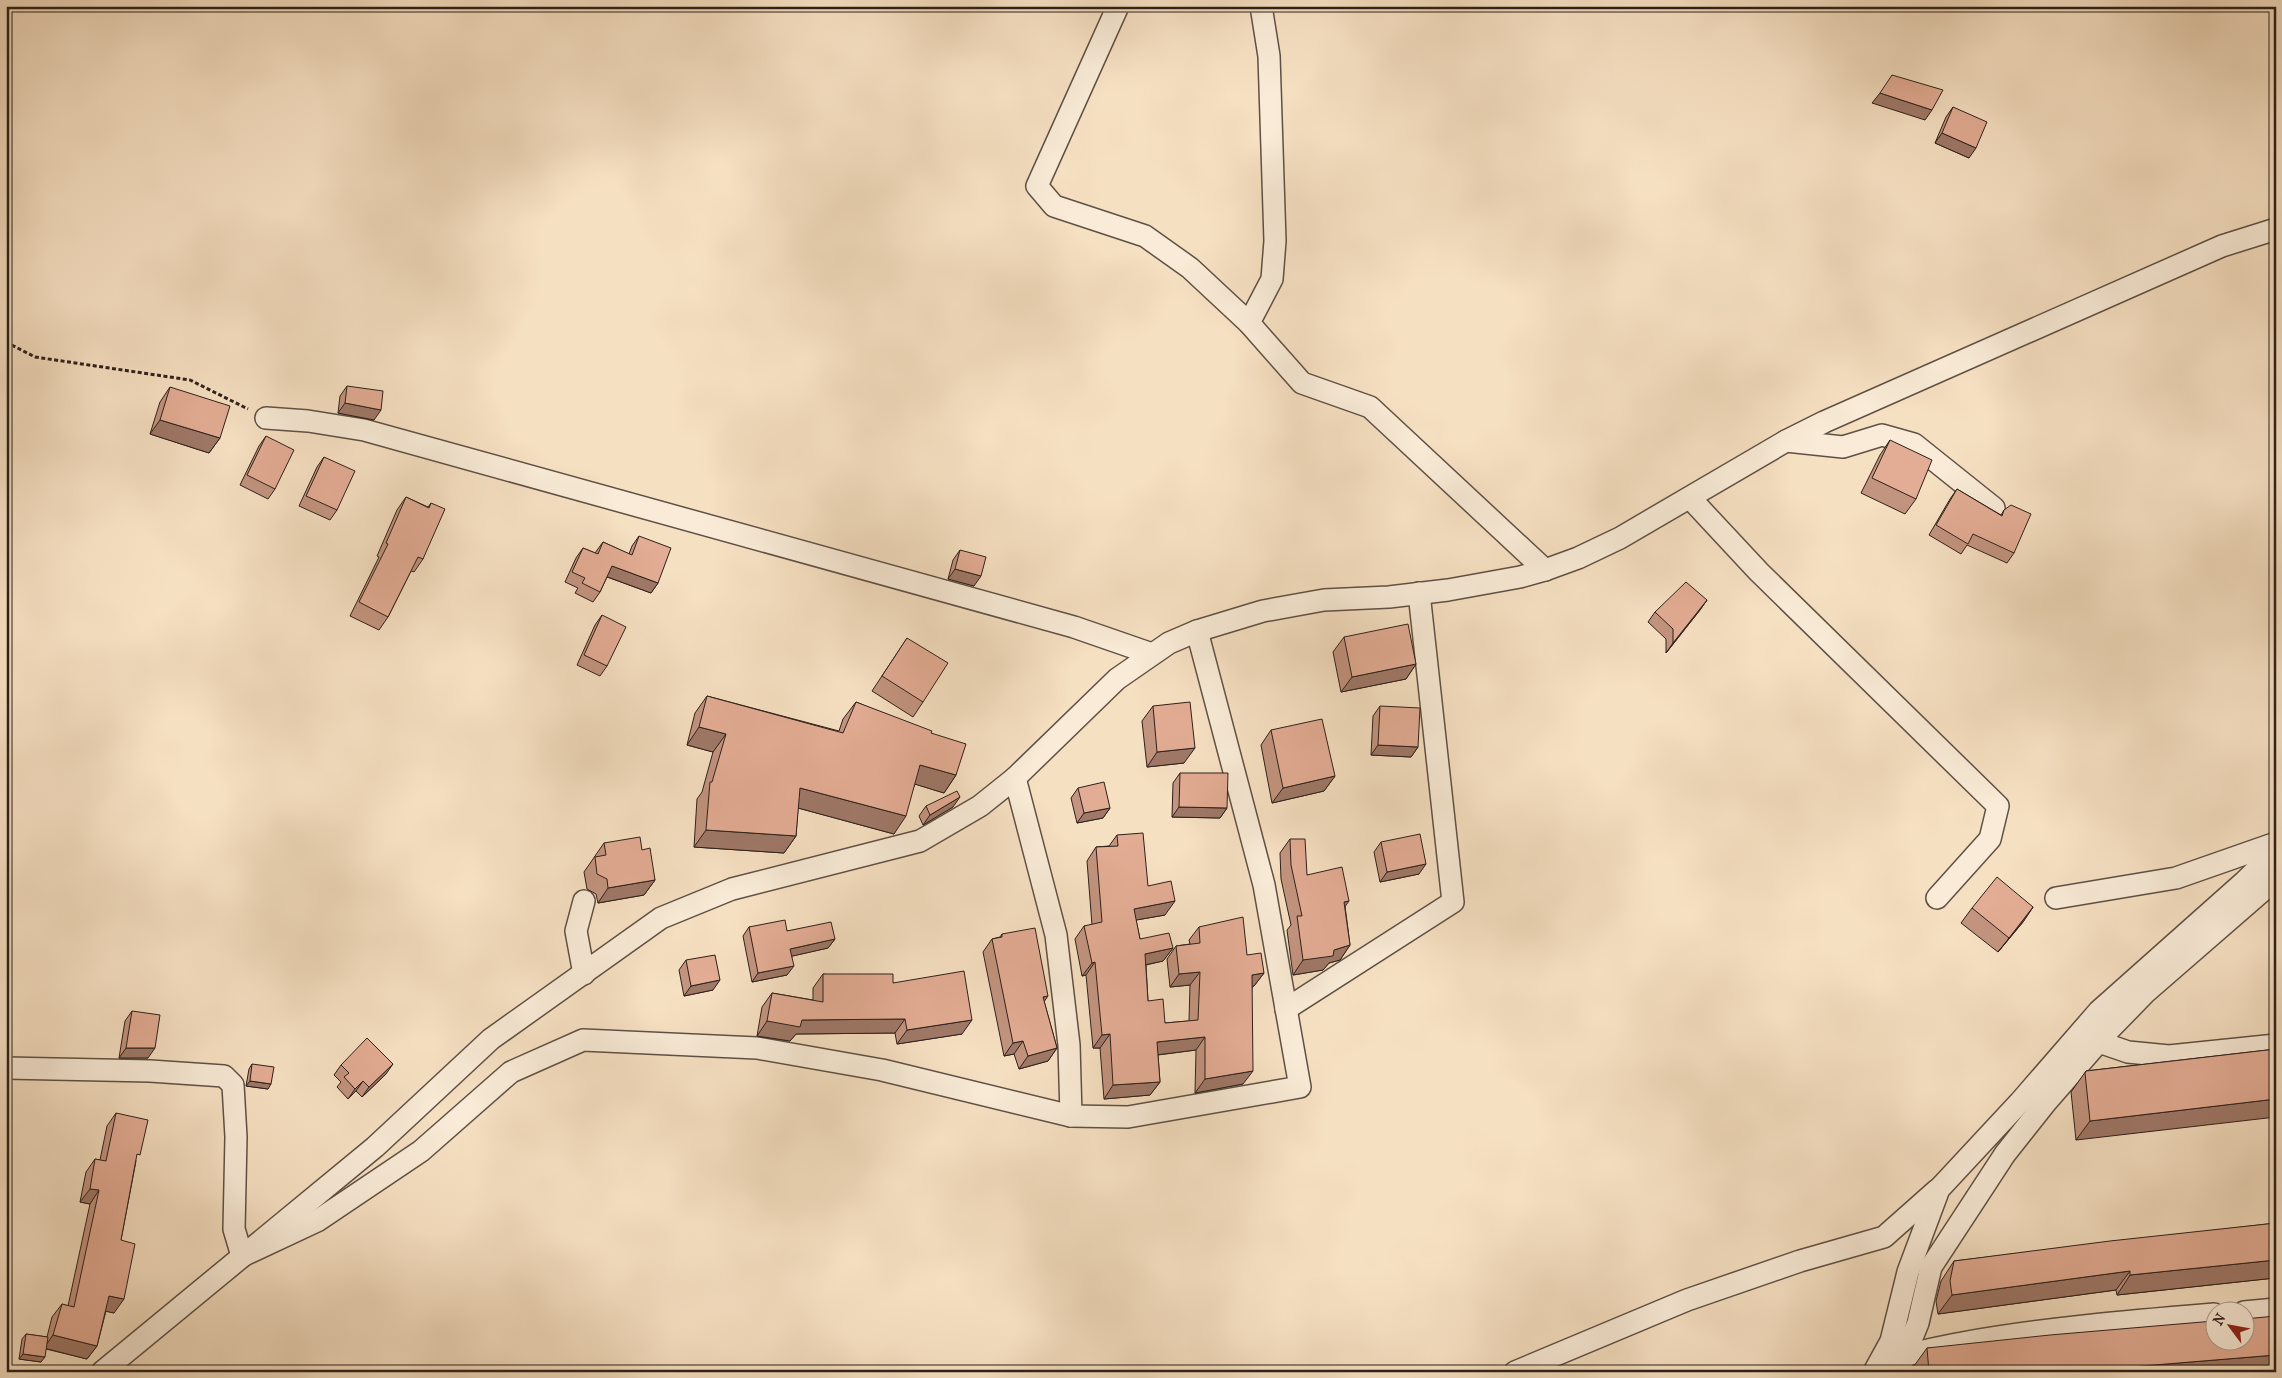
<svg xmlns="http://www.w3.org/2000/svg" width="2282" height="1378" font-family="'IM FELL French Canon',serif">
  <style>
    .lines { fill: none; stroke-linecap: round; stroke-linejoin: round }
    .minor-casing { stroke: #5f5045; stroke-width: 24 }
    .path { stroke: #2d201b; stroke-width: 3; stroke-dasharray: 4 2.5; stroke-linecap: butt }
    .minor { stroke: #f9ebd7; stroke-width: 21 }
    .wall { fill: #c3947f; stroke: #2d201b }
    .shaded-wall { fill: #9f7868; stroke: #2d201b }
    .building { fill: #e3ac94; stroke: #2d201b }
  </style>
  <rect width="100%" height="100%" fill="#f6e0c2"/>
  <filter id="stains"><feTurbulence type="fractalNoise" baseFrequency=".004" numOctaves="4"/><feColorMatrix values="0 0 0 0 .2 0 0 0 0 .09 0 0 0 0 .02 0 0 0 .5 -.17"/></filter>
  <radialGradient id="worn" r=".72"><stop offset=".6" stop-color="#630" stop-opacity="0"/><stop offset="1" stop-color="#630" stop-opacity=".3"/></radialGradient>
  <g class="lines">
    <g class="minor-casing">
      <g id="minor">
        <polyline points="1118,6 1037,186 1054,206 1145,236 1190,268 1249,323"/>
        <polyline points="1261,6 1269,56 1275,241 1272,279 1249,323 1302,383 1370,407 1545,570"/>
        <polyline points="266,418 308,421 364,430 1074,627 1152,654"/>
        <polyline points="1786,441 1843,447 1882,435 1914,444 1994,508"/>
        <polyline points="1690,498 1759,572 1998,806 1990,839 1937,898"/>
        <polyline points="1015,778 1056,935 1069,1045 1071,1116"/>
        <polyline points="2056,898 2176,878 2276,843"/>
        <polyline points="584,901 576,931 584,974"/>
        <polyline points="1286,1009 1453,902 1419,593"/>
        <polyline points="2099,1042 2128,1052 2169,1056 2276,1045"/>
        <polyline points="6,1068 150,1071 224,1076 233,1085 236,1137 234,1229 242,1256 317,1221 421,1151 511,1072 583,1040 757,1048 882,1070 1071,1116 1128,1117 1300,1087 1264,885 1197,631"/>
        <polyline points="2244,1312 2276,1309"/>
        <path d="M1906 1355C1925 1351 1943 1346 1962 1343 2045 1328 2130 1321 2214 1314"/>
        <polyline points="102,1372 375,1147 491,1039 661,918 732,889 920,841 980,806 1015,778 1117,679 1169,643 1197,631 1263,611 1324,600 1389,597 1448,590 1520,577 1545,570 1578,558 1620,538 1786,441 1824,422 2222,246 2276,229"/>
        <polyline points="1515,1372 1687,1300 1800,1261 1884,1237 1937,1190"/>
        <polyline points="1874,1372 1891,1341 1908,1272 1939,1189 2020,1102 2099,1011 2244,882 2276,851"/>
        <polyline points="1898,1372 1918,1323 1931,1267 2005,1154 2047,1101 2108,1031 2146,992 2276,879"/>
      </g>
    </g>
    <polyline class="path" points="6,342 35,357 190,380 248,409"/>
    <use href="#minor" class="minor"/>
  </g>
  <g class="wall">
    <polygon points="1953,107 1969,158 1935,143 1946,117"/>
    <polygon points="347,386 374,420 338,413 340,396"/>
    <polygon points="170,387 220,438 209,453 150,434 160,402"/>
    <polygon points="266,436 275,489 268,499 240,485 259,446"/>
    <polygon points="1890,440 1916,499 1905,514 1861,493 1880,455"/>
    <polygon points="324,457 337,510 330,520 299,506 317,467"/>
    <polygon points="1957,489 2001,515 2004,510 2014,553 2007,563 1967,545 1961,554 1929,535 1950,499"/>
    <polygon points="406,497 428,507 431,503 423,559 414,572 411,571 388,617 379,630 350,616 379,557 377,556 397,510"/>
    <polygon points="639,536 658,583 651,593 607,577 600,592 593,602 575,593 578,588 565,582 576,558 583,548 595,553 603,542 629,554 632,546"/>
    <polygon points="960,550 974,586 948,579 953,560"/>
    <polygon points="1707,600 1700,610 1666,653 1666,639 1648,622 1655,612"/>
    <polygon points="602,615 607,666 600,676 577,665 595,625"/>
    <polygon points="1344,637 1416,664 1406,679 1341,692 1333,652"/>
    <polygon points="907,638 923,702 913,717 872,691"/>
    <polygon points="707,696 839,731 843,719 856,702 931,733 956,775 944,793 915,784 894,834 798,808 796,836 784,853 694,847 697,799 702,792 713,752 687,745 695,713"/>
    <polygon points="1153,706 1184,763 1147,767 1142,721"/>
    <polygon points="1380,706 1418,747 1411,757 1371,755 1373,716"/>
    <polygon points="1271,730 1335,776 1324,791 1272,803 1261,745"/>
    <polygon points="1180,773 1227,808 1220,818 1172,817 1173,783"/>
    <polygon points="1078,788 1110,808 1103,818 1077,823 1071,798"/>
    <polygon points="926,806 953,807 923,825 919,816"/>
    <polygon points="1117,835 1165,915 1136,920 1140,939 1173,948 1163,961 1146,965 1148,1001 1165,1023 1189,1021 1190,985 1170,987 1167,959 1176,946 1190,944 1189,940 1199,927 1247,955 1264,973 1254,986 1252,987 1243,1084 1195,1093 1196,1050 1158,1055 1160,1082 1150,1095 1104,1099 1100,1048 1093,1048 1086,975 1082,976 1075,939 1084,926 1092,925 1087,861 1096,847 1109,846"/>
    <polygon points="1290,839 1307,875 1345,906 1350,945 1340,960 1329,963 1323,970 1293,975 1287,930 1291,925 1281,879 1280,853"/>
    <polygon points="1381,842 1419,874 1380,882 1374,852"/>
    <polygon points="604,843 642,850 655,880 644,895 598,903 596,894 587,889 584,872"/>
    <polygon points="2033,907 2023,922 1998,952 1961,923 1972,908"/>
    <polygon points="749,927 787,931 835,939 828,948 792,956 787,975 752,982 743,936"/>
    <polygon points="1002,934 1044,1001 1057,1048 1048,1061 1019,1069 1014,1054 1004,1056 983,952 992,939 1000,937"/>
    <polygon points="686,960 713,990 684,996 679,970"/>
    <polygon points="823,974 893,983 962,1034 897,1044 895,1033 796,1034 790,1041 757,1036 762,1007 772,993 813,1000 813,988"/>
    <polygon points="132,1011 148,1058 119,1058 125,1021"/>
    <polygon points="2276,1049 2076,1140 2071,1092 2086,1071"/>
    <polygon points="252,1064 268,1089 246,1086 249,1069"/>
    <polygon points="341,1065 386,1074 362,1097 356,1091 348,1099 337,1087 341,1082 334,1075"/>
    <polygon points="116,1113 136,1161 121,1240 114,1313 106,1311 97,1346 87,1359 46,1349 41,1362 19,1359 22,1339 26,1334 47,1337 52,1317 62,1304 68,1306 90,1204 80,1202 86,1172 95,1159 100,1160 107,1126"/>
    <polygon points="2276,1223 2276,1277 2275,1278 2117,1295 2116,1290 1938,1314 1936,1301 1941,1281 1954,1261"/>
    <polygon points="1927,1348 2276,1355 2276,1364 2270,1372 1914,1372 1914,1366"/>
  </g>
  <g class="shaded-wall">
    <polygon points="1880,93 1932,110 1925,120 1872,103"/>
    <polygon points="1942,133 1976,148 1969,158 1935,143"/>
    <polygon points="345,403 381,410 374,420 338,413"/>
    <polygon points="160,420 220,438 209,453 150,434"/>
    <polygon points="612,566 658,583 651,593 605,576"/>
    <polygon points="955,569 981,576 974,586 948,579"/>
    <polygon points="1707,600 1700,610 1666,653 1673,643"/>
    <polygon points="1416,664 1406,679 1341,692 1352,677"/>
    <polygon points="699,727 726,734 713,752 687,745"/>
    <polygon points="1378,745 1418,747 1411,757 1371,755"/>
    <polygon points="1195,748 1184,763 1147,767 1157,752"/>
    <polygon points="920,765 956,775 944,793 908,782"/>
    <polygon points="1335,776 1324,791 1272,803 1283,788"/>
    <polygon points="800,788 906,816 894,834 787,805"/>
    <polygon points="960,797 953,807 923,825 930,815"/>
    <polygon points="1179,807 1227,808 1220,818 1172,817"/>
    <polygon points="1110,808 1103,818 1077,823 1084,813"/>
    <polygon points="706,830 796,836 784,853 694,847"/>
    <polygon points="1426,864 1419,874 1380,882 1387,872"/>
    <polygon points="655,880 644,895 598,903 608,888"/>
    <polygon points="1175,901 1165,915 1125,922 1134,909"/>
    <polygon points="1349,901 1339,915 1344,902"/>
    <polygon points="2033,907 2023,922 1998,952 2009,938"/>
    <polygon points="835,939 828,948 784,958 790,949"/>
    <polygon points="1350,945 1340,960 1329,963 1323,970 1293,975 1303,960 1334,950"/>
    <polygon points="1173,948 1163,961 1135,967 1145,954"/>
    <polygon points="1095,962 1086,975 1082,976 1092,963"/>
    <polygon points="794,966 787,975 752,982 758,973"/>
    <polygon points="1200,972 1190,985 1170,987 1179,974"/>
    <polygon points="1264,973 1254,986 1243,988 1252,975"/>
    <polygon points="720,980 713,990 684,996 691,986"/>
    <polygon points="1048,996 1039,1009 1043,997"/>
    <polygon points="905,1019 895,1033 796,1034 790,1041 757,1036 767,1021 802,1020"/>
    <polygon points="972,1020 962,1034 897,1044 907,1030"/>
    <polygon points="1110,1034 1100,1048 1093,1048 1102,1035"/>
    <polygon points="1205,1037 1196,1050 1148,1056 1157,1042"/>
    <polygon points="1023,1041 1014,1054 1004,1056 1013,1043"/>
    <polygon points="126,1048 155,1048 148,1058 119,1058"/>
    <polygon points="1057,1048 1048,1061 1019,1069 1028,1056"/>
    <polygon points="393,1064 386,1074 362,1097 369,1087"/>
    <polygon points="1253,1071 1243,1084 1195,1093 1205,1079"/>
    <polygon points="250,1081 271,1084 268,1089 246,1086"/>
    <polygon points="363,1081 356,1091 348,1099 355,1089"/>
    <polygon points="1160,1082 1150,1095 1104,1099 1113,1085"/>
    <polygon points="2276,1099 2276,1117 2076,1140 2090,1121"/>
    <polygon points="90,1189 99,1190 90,1204 80,1202"/>
    <polygon points="2276,1260 2276,1277 2275,1278 2117,1295 2130,1275"/>
    <polygon points="2130,1271 2116,1290 1938,1314 1952,1295"/>
    <polygon points="109,1296 124,1299 114,1313 100,1310"/>
    <polygon points="53,1335 97,1346 87,1359 44,1348"/>
    <polygon points="23,1354 45,1357 41,1362 19,1359"/>
    <polygon points="2276,1355 2276,1364 2270,1372 2069,1372"/>
    <polygon points="2068,1367 2064,1372 2020,1372"/>
  </g>
  <g class="building">
    <polygon points="1892,75 1943,90 1932,110 1880,93"/>
    <polygon points="1953,107 1987,122 1976,148 1942,133"/>
    <polygon points="347,386 383,391 381,410 345,403"/>
    <polygon points="170,387 230,406 220,438 160,420"/>
    <polygon points="266,436 294,450 275,489 247,475"/>
    <polygon points="1890,440 1932,460 1916,499 1872,478"/>
    <polygon points="324,457 355,471 337,510 306,496"/>
    <polygon points="1957,489 2002,516 2004,510 2011,505 2031,514 2014,553 1973,534 1968,544 1936,525"/>
    <polygon points="406,497 429,508 431,503 445,509 423,559 418,557 388,617 359,602 388,544 386,543"/>
    <polygon points="639,536 671,548 658,583 612,566 600,592 582,583 585,578 572,572 583,548 598,554 603,542 632,555"/>
    <polygon points="960,550 986,557 981,576 955,569"/>
    <polygon points="1686,582 1707,600 1673,643 1673,629 1655,612"/>
    <polygon points="602,615 626,627 607,666 584,655"/>
    <polygon points="1408,624 1416,664 1352,677 1344,637"/>
    <polygon points="907,638 948,663 923,702 882,676"/>
    <polygon points="707,696 843,733 856,702 932,731 931,733 966,744 956,775 920,765 906,816 800,788 796,836 706,830 710,782 712,782 726,734 699,727"/>
    <polygon points="1190,702 1195,748 1157,752 1153,706"/>
    <polygon points="1380,706 1420,708 1418,747 1378,745"/>
    <polygon points="1322,719 1335,776 1283,788 1271,730"/>
    <polygon points="1180,773 1228,773 1227,808 1179,807"/>
    <polygon points="1104,782 1110,808 1084,813 1078,788"/>
    <polygon points="957,791 960,797 930,815 926,806"/>
    <polygon points="1143,833 1148,886 1171,881 1175,901 1134,909 1140,939 1169,933 1173,948 1145,954 1148,1001 1163,999 1165,1023 1198,1020 1200,972 1179,974 1176,946 1200,943 1199,927 1243,917 1247,955 1261,953 1264,973 1252,975 1253,1071 1205,1079 1205,1037 1157,1042 1160,1082 1113,1085 1110,1034 1102,1035 1095,962 1092,963 1084,926 1102,922 1096,847 1118,846 1117,835"/>
    <polygon points="1420,834 1426,864 1387,872 1381,842"/>
    <polygon points="640,837 642,850 650,848 655,880 608,888 607,879 597,874 595,857 606,855 604,843"/>
    <polygon points="1290,839 1305,839 1307,875 1342,867 1349,901 1344,902 1350,945 1334,950 1333,956 1303,960 1297,916 1302,916 1291,865"/>
    <polygon points="1997,877 2033,907 2009,938 1972,908"/>
    <polygon points="785,920 787,931 831,922 835,939 790,949 794,966 758,973 749,927"/>
    <polygon points="1035,928 1048,996 1043,997 1057,1048 1028,1056 1023,1041 1013,1043 992,939 1002,937 1002,934"/>
    <polygon points="715,955 720,980 691,986 686,960"/>
    <polygon points="964,971 972,1020 907,1030 905,1019 802,1020 800,1027 767,1021 772,993 823,1002 823,974 893,974 893,983"/>
    <polygon points="132,1011 160,1015 155,1048 126,1048"/>
    <polygon points="367,1038 393,1064 369,1087 363,1081 355,1089 344,1077 349,1073 341,1065"/>
    <polygon points="2276,1049 2276,1099 2090,1121 2085,1073 2086,1071"/>
    <polygon points="252,1064 274,1067 271,1084 250,1081"/>
    <polygon points="116,1113 148,1120 140,1155 137,1154 121,1240 135,1244 124,1299 109,1296 97,1346 53,1335 62,1304 74,1307 99,1190 90,1189 95,1159 106,1161"/>
    <polygon points="2276,1223 2276,1260 2130,1275 2130,1271 1952,1295 1950,1281 1954,1261 2110,1241"/>
    <polygon points="2276,1316 2276,1355 2069,1372 2068,1367 2020,1372 1929,1372 1927,1348 2050,1335 2214,1321 2214,1340 2244,1340 2244,1319"/>
    <polygon points="26,1334 48,1337 45,1357 23,1354"/>
  </g>
  <rect width="2282" height="1378" fill="none" stroke="#f6e0c2" stroke-width="25"/>
  <rect x="8" y="8" width="2267" height="1363" fill="none" stroke="#2d201b" stroke-width="2.5"/>
  <rect x="12" y="12" width="2257" height="1353" fill="none" stroke="#2d201b"/>
  <g transform="translate(2230 1326) rotate(302)"><circle r="24" fill="#f9ebd7" stroke="#a79a8c"/>
  <path d="M0-4L9 19L0 12L-9 19Z" fill="#8f2418"/>
  <text y="-8" font-size="14" font-weight="bold" text-anchor="middle" fill="#2d201b">N</text>
  </g>
  <rect width="100%" height="100%" filter="url(#stains)"/>
  <rect width="100%" height="100%" fill="url(#worn)"/>
</svg>
